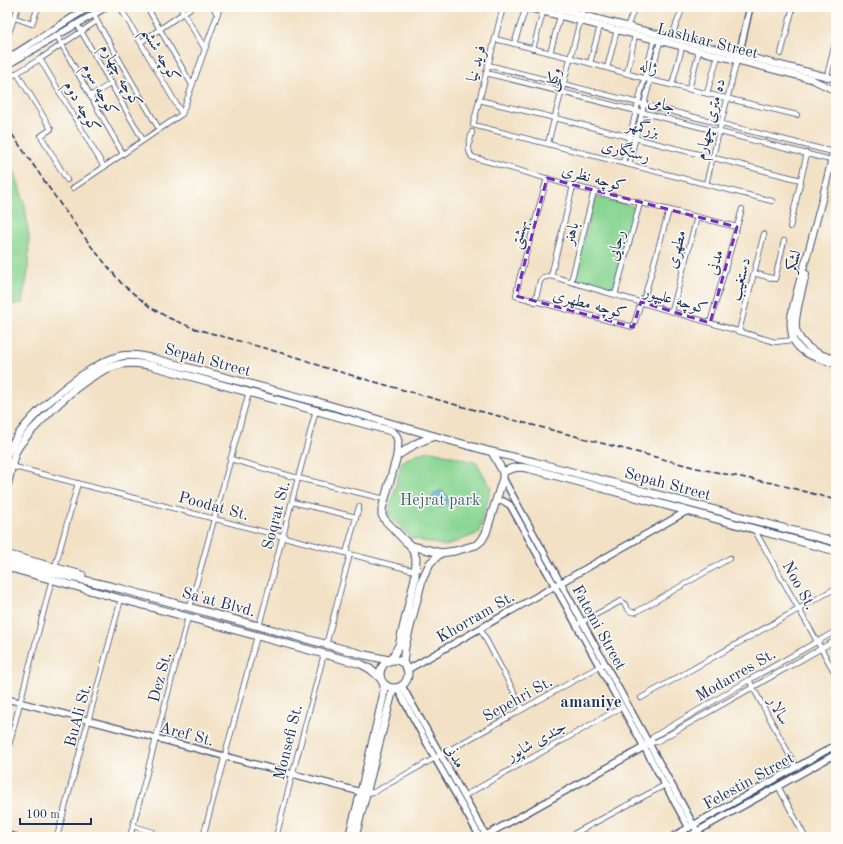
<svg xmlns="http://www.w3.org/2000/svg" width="843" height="844" font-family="'Old Standard TT',Amiri,serif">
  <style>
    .green { fill: #89d592; stroke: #528278 }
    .water { fill: #54a5cf; stroke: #386a96 }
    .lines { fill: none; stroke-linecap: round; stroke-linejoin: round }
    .minor-casing { stroke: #3b4a6d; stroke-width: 6 }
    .tertiary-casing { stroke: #3b4a6d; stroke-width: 8 }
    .secondary-casing { stroke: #3b4a6d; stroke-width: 8 }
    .primary-casing { stroke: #3b4a6d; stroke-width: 9 }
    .minor { stroke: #fff; stroke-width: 4.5 }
    .tertiary { stroke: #fff; stroke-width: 5.5 }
    .secondary { stroke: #fff; stroke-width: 6 }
    .primary { stroke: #fff; stroke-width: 7 }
    .rail { stroke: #1b2f5e; stroke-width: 1.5; stroke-dasharray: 6 3; stroke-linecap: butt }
    .marked { fill: none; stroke: #7b2cbf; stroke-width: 3; stroke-dasharray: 8 5; stroke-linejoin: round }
    .labels { text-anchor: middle; stroke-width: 3; stroke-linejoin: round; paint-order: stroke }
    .street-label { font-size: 16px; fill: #1b2f5e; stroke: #fdfcf7 }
    .park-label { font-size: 16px; fill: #3c616e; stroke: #fdfcf7 }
    .neighbourhood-label { font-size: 17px; font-weight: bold; fill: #1b2f5e; stroke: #fdfcf7 }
  </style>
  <rect width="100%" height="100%" fill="#fdfcf7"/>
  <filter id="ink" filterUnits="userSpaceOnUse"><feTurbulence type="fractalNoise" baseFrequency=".025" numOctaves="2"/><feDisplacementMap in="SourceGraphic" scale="8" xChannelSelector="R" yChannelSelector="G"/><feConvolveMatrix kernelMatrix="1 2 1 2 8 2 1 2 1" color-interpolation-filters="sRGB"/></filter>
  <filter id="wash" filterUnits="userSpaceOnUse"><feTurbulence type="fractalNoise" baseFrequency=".012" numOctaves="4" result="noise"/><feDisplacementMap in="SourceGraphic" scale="16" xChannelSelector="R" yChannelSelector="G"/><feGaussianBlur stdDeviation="0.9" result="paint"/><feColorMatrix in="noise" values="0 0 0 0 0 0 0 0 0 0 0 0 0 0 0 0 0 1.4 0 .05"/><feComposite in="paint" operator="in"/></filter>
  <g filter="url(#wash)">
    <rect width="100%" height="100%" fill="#f2e1c5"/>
    <g class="green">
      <polygon points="7,156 16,175 25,206 29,239 28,272 22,303 7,305"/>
      <polygon points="595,197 635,207 613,289 574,278"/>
      <path d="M433 451 477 463 491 488 479 533 446 546 411 538 388 514 402 462C412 455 421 452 433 451Z"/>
    </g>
    <circle class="water" cx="440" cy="499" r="8"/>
  </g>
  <g filter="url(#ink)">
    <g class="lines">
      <g class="minor-casing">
        <g id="minor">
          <polyline points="120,7 182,114"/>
          <polyline points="147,7 192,85"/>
          <polyline points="180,7 205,49"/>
          <polyline points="213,7 217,14"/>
          <polyline points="503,7 473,125 772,201"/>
          <polyline points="741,7 749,10"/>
          <polyline points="7,15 32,24 38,7"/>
          <polyline points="582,15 585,7"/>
          <polyline points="97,21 159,129"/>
          <polyline points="77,24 143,140"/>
          <polyline points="627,27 635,7"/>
          <polyline points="57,36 123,154"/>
          <polyline points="7,38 18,7"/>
          <polyline points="671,38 683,7"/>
          <polyline points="495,39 571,58 650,80 797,115"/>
          <polyline points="141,42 192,7"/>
          <polyline points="514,44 526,7"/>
          <polyline points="533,49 543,12"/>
          <polyline points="550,53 560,16"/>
          <polyline points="781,54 793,7"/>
          <polyline points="40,59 104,167"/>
          <polyline points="590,63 600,26"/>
          <polyline points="488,65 833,152"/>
          <polyline points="607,68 617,30"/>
          <polyline points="17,73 51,129 41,136 67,180"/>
          <polyline points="486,73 831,160"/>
          <polyline points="627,73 635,35"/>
          <polyline points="827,76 836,39"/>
          <polyline points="7,79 40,59 97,21 94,14"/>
          <polyline points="672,85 682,47"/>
          <polyline points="689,89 699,51"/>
          <polyline points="707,93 718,56"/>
          <polyline points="90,96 112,83"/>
          <polyline points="479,100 555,118 801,180"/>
          <path d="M472 132C470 142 466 148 472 157L573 186 737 227"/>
          <polyline points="548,143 580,21"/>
          <polyline points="623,163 654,40"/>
          <polyline points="629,164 660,41"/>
          <polyline points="547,178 519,280 516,296 633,327 641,302 645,295 669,210"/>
          <polyline points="706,184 737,60"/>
          <polyline points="73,188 182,114 220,7"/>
          <polyline points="790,227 807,153"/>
          <polyline points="754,273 775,279 784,241"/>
          <polyline points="551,276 573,186"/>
          <polyline points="571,282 594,191"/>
          <polyline points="615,295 640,203"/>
          <polyline points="535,302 540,281 544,277 551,276 775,342 794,340"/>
          <polyline points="672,311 697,217"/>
          <polyline points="710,323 742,209"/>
          <polyline points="739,331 764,234"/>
          <polyline points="230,459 298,478 385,499"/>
          <polyline points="7,465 415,571"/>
          <polyline points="292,502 356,517"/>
          <polyline points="754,529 836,675"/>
          <polyline points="346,553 359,507"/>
          <polyline points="55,567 78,483"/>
          <polyline points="190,607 249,392"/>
          <path d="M580 623 621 601C628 604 626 614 636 612L730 558"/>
          <polyline points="259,626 316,410"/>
          <polyline points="480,628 523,709"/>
          <polyline points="326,645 350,554"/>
          <polyline points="749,680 796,767"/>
          <polyline points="641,698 836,588"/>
          <polyline points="649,743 653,737 749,680 836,631"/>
          <polyline points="649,743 656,742 836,640"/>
          <polyline points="7,753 51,583"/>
          <polyline points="778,786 805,837"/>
          <polyline points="365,793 374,792 602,665"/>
          <polyline points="464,796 622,707"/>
          <polyline points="133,826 153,832"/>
          <polyline points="57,837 121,599"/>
          <polyline points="130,837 188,617"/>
          <polyline points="203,837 257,636"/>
          <polyline points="276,837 324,654"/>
          <polyline points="568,837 665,785"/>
        </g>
      </g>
      <g class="tertiary-casing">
        <g id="tertiary">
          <polyline points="739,55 750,7"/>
          <polyline points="503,478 697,831"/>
          <polyline points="496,502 503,501 510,505 689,828"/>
          <polyline points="407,670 687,511"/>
          <polyline points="402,686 487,837"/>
          <polyline points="397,688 435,758 480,837"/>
          <polyline points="7,699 361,792"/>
          <polyline points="7,835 16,837"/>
          <polyline points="483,837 639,750 646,745"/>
          <polyline points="672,837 836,745"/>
          <polyline points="687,837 836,754"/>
        </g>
      </g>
      <g class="secondary-casing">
        <g id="secondary">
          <polyline points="525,7 811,79 836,91"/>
          <polyline points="550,7 836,79"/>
          <polyline points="7,59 89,7"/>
          <polyline points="7,65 106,7"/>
          <path d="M836 141C828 177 819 213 809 249 803 271 795 294 791 317 790 324 791 335 794 341 802 356 821 359 836 364"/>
          <path d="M806 274C803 287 794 317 796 329 801 347 819 355 836 359"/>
        </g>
      </g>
      <g class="primary-casing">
        <g id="primary">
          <polyline points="492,452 534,462 836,542"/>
          <path d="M7 454C20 421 86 364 121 356 131 354 141 356 151 358L318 402 434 436"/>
          <path d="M503 472C514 467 519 466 531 469L836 551"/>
          <path d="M7 486C10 476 12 462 15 453 20 442 30 432 38 424 59 402 91 370 122 364 131 362 140 364 149 365L391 431 396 435 398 441 397 456 382 509V515L385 520 405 541 410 545 416 547 441 553 455 551 476 545 482 540 486 533 503 478V472L492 452 434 436 415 444 397 456"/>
          <polyline points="7,553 9,555 82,575"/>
          <polyline points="7,561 41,570 122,589 365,655 389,660"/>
          <polyline points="7,567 121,599 361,664 370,669 380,678"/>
          <circle cx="394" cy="674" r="14"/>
          <polyline points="391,660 399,645 415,578 416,558 410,545"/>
          <polyline points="403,663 405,647 422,580 430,563 441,553"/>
          <polyline points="349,837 361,792 383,697 384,685"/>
          <polyline points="355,837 393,689"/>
        </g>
      </g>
      <use href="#minor" class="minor"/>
      <use href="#tertiary" class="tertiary"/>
      <use href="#secondary" class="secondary"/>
      <use href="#primary" class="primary"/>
      <polyline class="rail" points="7,127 63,208 91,246 122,284 150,307 169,318 193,328 278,352 300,358 323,367 347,374 460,406 697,468 725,474 777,484 836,500"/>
    </g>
  </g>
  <path class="marked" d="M547 178 737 227 710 323 641 302 633 327 516 296Z"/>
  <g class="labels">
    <g class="street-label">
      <text transform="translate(708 40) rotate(14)" y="6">Lashkar Street</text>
      <text transform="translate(162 54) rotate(60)" y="6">کوچه ششم</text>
      <text transform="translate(475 63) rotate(-75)" y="6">فرید نیا</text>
      <text transform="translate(649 66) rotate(15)" y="6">ژاله</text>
      <text transform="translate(122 75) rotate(61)" y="6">کوچه چهارم</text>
      <text transform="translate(552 79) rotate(-75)" y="6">وکیلی</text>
      <text transform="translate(101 89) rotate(61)" y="6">کوچه سوم</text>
      <text transform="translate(662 103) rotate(14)" y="6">جامی</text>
      <text transform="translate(83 106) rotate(60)" y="6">کوچه دوم</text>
      <text transform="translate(709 119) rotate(-76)" y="6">ده متری چهارم</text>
      <text transform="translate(643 127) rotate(14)" y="6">بزرگمهر</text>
      <text transform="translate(626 150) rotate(14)" y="6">رستگاری</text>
      <text transform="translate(594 177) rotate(15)" y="6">کوچه نظری</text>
      <text transform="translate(570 233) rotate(-76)" y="6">باهنر</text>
      <text transform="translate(518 234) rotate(-75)" y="6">بهشتی</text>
      <text transform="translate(615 245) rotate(-75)" y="6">رجایی</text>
      <text transform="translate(675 249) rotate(-75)" y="6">مطهری</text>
      <text transform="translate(792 261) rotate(-74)" y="6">لشکر</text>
      <text transform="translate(714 262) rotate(-74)" y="6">مدنی</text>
      <text transform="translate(739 279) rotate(-76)" y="6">دستغیب</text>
      <text transform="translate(676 299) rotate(16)" y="6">کوچه علیپور</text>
      <text transform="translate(590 303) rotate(15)" y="6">کوچه مطهری</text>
      <text transform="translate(208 359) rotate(15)" y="6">Sepah Street</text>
      <text transform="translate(668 483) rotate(15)" y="6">Sepah Street</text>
      <text transform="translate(214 505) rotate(15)" y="6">Poodat St.</text>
      <text transform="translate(275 515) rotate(-75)" y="6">Soqrat St.</text>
      <text transform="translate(800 585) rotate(61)" y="6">Noo St.</text>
      <text transform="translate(219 601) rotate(15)" y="6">Sa'at Blvd.</text>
      <text transform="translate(475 616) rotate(-30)" y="6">Khorram St.</text>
      <text transform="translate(600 627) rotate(61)" y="6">Fatemi Street</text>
      <text transform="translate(735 674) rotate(-30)" y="6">Modarres St.</text>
      <text transform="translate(159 677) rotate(-75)" y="6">Dez St.</text>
      <text transform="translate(517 698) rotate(-29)" y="6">Sepehri St.</text>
      <text transform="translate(780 710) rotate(62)" y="6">سالار</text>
      <text transform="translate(77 715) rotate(-75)" y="6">BuAli St.</text>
      <text transform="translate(187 733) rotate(15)" y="6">Aref St.</text>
      <text transform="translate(536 740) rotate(-29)" y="6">جندی شاپور</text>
      <text transform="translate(287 742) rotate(-76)" y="6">Monsefi St.</text>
      <text transform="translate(456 755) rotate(60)" y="6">مدنی</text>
      <text transform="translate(748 780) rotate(-29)" y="6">Felestin Street</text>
    </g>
    <g class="park-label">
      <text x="440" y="505">Hejrat park</text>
    </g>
    <g class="neighbourhood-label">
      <text x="591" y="707">amaniye</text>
    </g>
  </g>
  <rect width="843" height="844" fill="none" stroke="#fdfcf7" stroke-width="24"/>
  <path d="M20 818v6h71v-6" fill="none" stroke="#1b2f5e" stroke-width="2"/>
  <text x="26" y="818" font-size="12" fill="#1b2f5e" stroke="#fdfcf7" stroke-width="3" paint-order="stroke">100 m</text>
</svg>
